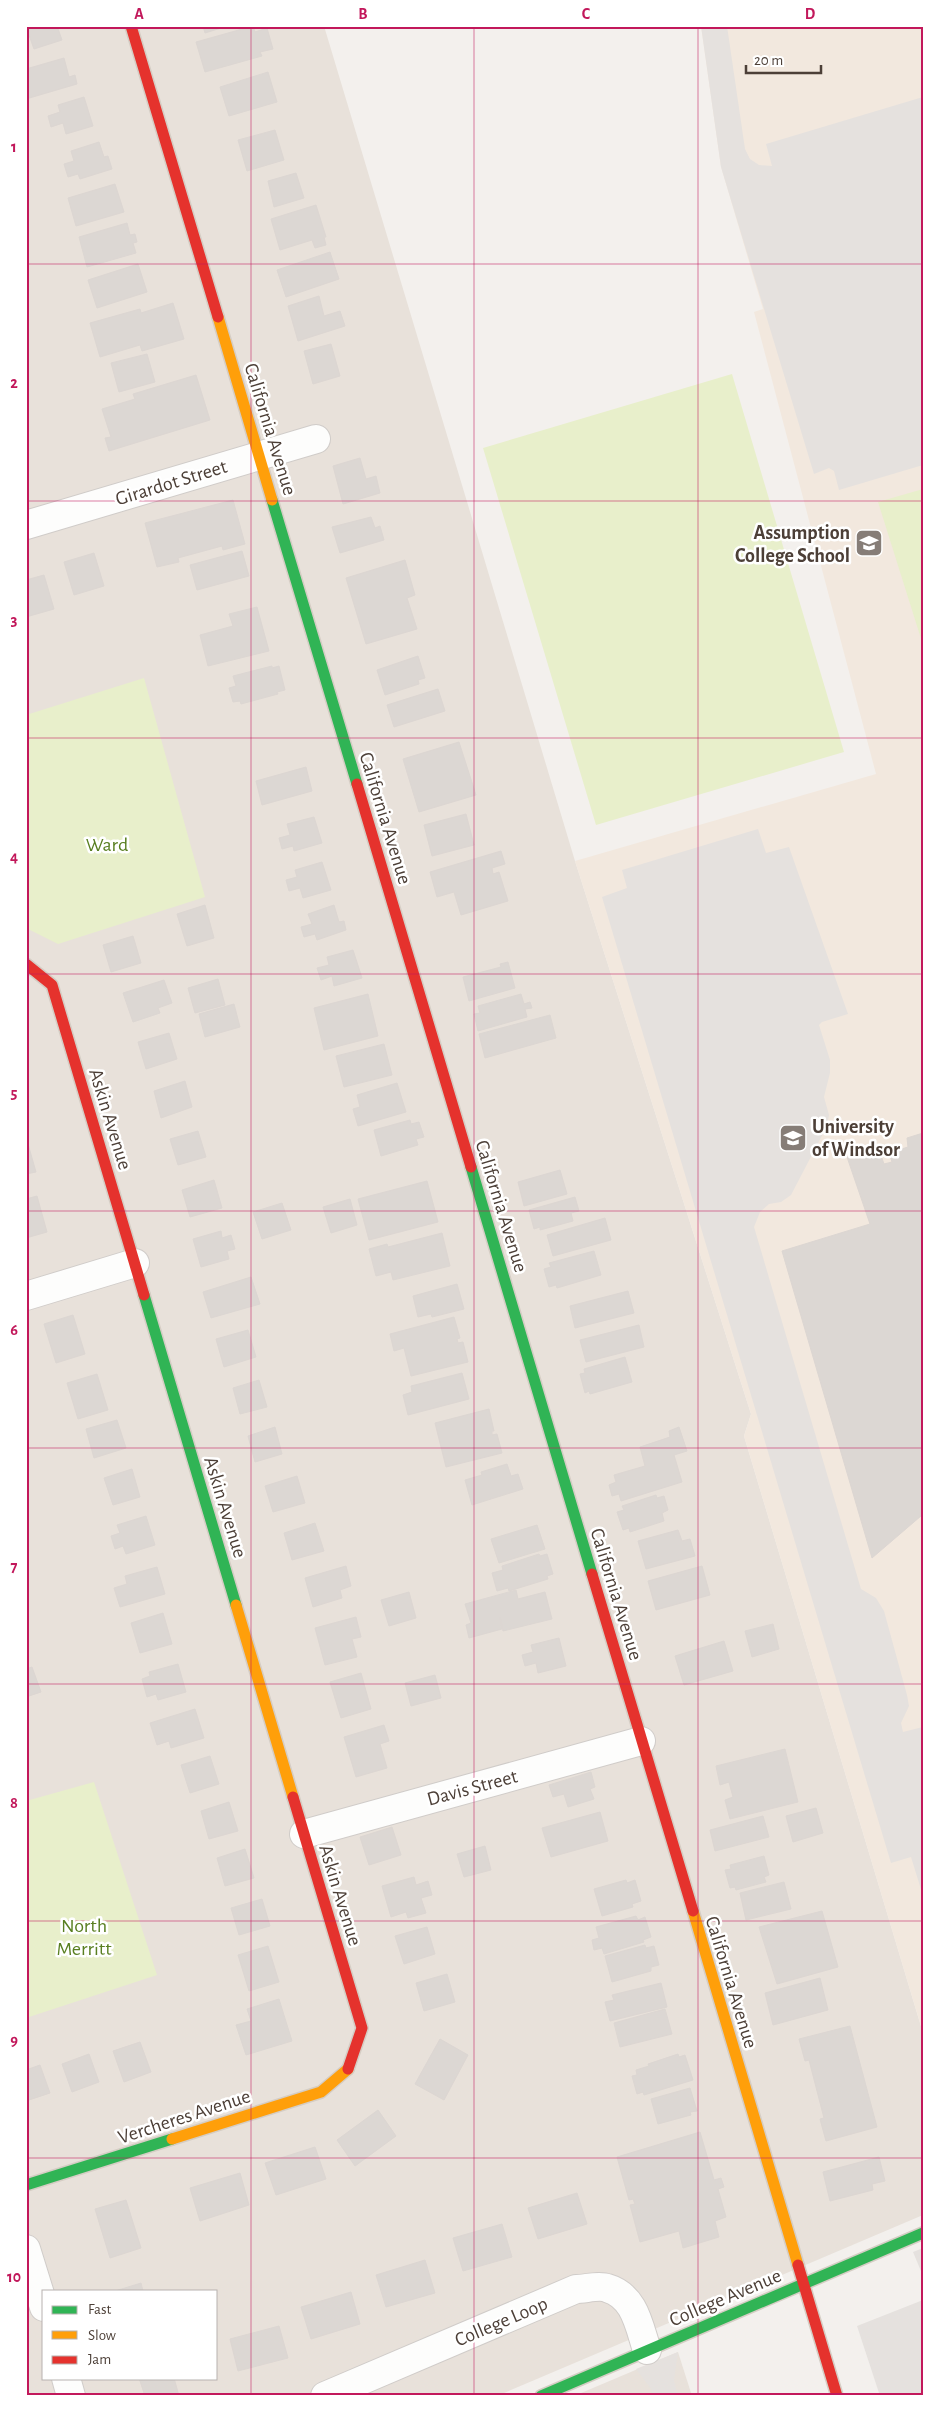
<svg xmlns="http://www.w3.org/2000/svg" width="949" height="2422" font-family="'Alegreya Sans',sans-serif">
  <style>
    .residential { fill: #e8e1da; fill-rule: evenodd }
    .education { fill: #f2e8de }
    .green { fill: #e8efcb }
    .parking { fill: #e5e1de }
    .building { fill: #dcd7d3; stroke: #dcd6d2 }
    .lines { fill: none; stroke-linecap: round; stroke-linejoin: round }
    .street-casing { stroke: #d0ccc9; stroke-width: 30 }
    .fast-casing { stroke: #d5cdc4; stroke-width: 14 }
    .slow-casing { stroke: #d5cdc4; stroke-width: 14 }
    .jam-casing { stroke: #d5cdc4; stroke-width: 14 }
    .street { stroke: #fdfdfc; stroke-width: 28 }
    .fast { stroke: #30b455; stroke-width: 11 }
    .slow { stroke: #ff9f0a; stroke-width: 11 }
    .jam { stroke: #e5322d; stroke-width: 11 }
    .grid { fill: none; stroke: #c2185b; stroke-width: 1; stroke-opacity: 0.55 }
    .labels { text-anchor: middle; stroke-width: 5; stroke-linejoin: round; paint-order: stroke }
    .street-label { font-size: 20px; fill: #4c3f37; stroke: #fff }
    .poi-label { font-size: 20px; font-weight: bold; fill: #4c3f37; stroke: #fff; text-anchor: end }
    .park-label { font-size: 20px; fill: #597f21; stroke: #fff }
    .neatline { fill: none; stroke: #c2185b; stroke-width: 2 }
    .grid-label { font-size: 16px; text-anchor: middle; font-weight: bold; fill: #c2185b }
  </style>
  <rect width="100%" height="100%" fill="#f3f0ed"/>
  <g class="residential">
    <path d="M26 26H324L575 861 751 1414 744 1436 923 2033V2215L497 2396H26ZM44 2291H216V2378H44Z"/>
    <polygon points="678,2352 692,2396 574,2396"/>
  </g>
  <polygon class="education" points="701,26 923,26 923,2033 744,1436 751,1414 575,861 876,774 754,312 763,309 721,167"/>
  <g class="green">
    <polygon points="732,374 844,752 596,825 483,448"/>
    <polygon points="923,489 923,645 878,502"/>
    <polygon points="144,678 205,897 58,944 26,928 26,715"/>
    <polygon points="94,1782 157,1975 26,2018 26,1801"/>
  </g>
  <g class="parking">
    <polygon points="701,26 727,26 745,149 750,159 759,165 772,166 766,144 923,97 923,465 839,490 834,471 829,468 814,474 721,167"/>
    <polygon points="758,829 766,853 789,847 848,1014 822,1022 819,1025 830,1060 830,1073 824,1097 829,1115 827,1126 791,1195 781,1202 769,1204 760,1212 754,1227 861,1589 876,1598 884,1611 907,1695 909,1706 901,1723 903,1732 923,1727 923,1896 911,1857 891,1863 602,897 627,888 622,870"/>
    <polygon points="923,2248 923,2276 913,2252"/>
    <polygon points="923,2300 923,2396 880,2396 857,2326"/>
    <polygon points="678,2352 674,2380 678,2396 653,2396 651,2389 636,2369"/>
  </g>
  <g class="building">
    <polygon points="26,26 57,26 62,40 34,49 29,35 26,36"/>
    <polygon points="203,26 220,26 221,28 205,33"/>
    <polygon points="253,26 255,32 267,28 273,49 260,52 262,56 205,72 196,42"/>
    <polygon points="64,58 69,77 75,75 77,84 26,99 26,69"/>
    <polygon points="268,72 277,102 229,116 220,87"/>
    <polygon points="84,97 93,126 66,134 63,123 51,127 48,116 60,112 58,105"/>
    <polygon points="275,130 284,160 247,171 238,140"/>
    <polygon points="99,142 104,157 108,156 112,169 80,179 78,174 68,177 64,164 74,161 71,151"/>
    <polygon points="296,173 304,198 274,207 268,181"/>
    <polygon points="115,184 124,212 76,226 68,198"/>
    <polygon points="316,205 326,237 324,237 326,245 315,248 312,240 280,250 271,219"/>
    <polygon points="127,223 130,235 135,234 137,242 133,243 136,253 87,267 79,237"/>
    <polygon points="330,252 339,279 286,297 277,270"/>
    <polygon points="138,264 147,292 97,308 88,280"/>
    <polygon points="319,296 324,316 340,311 345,326 298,341 288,306"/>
    <polygon points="173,303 184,339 142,351 140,345 100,357 90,323 140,309 141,313"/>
    <polygon points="331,344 340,376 313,384 304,351"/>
    <polygon points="147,354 155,382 119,392 111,363"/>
    <polygon points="196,375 210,420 109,451 105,438 111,437 102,409 135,399 133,394"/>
    <polygon points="360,458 366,479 376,476 380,493 343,504 333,466"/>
    <polygon points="233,500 245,544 223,550 222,546 178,558 179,562 157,567 145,523"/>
    <polygon points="371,517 375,528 380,526 384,540 340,553 332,527"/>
    <polygon points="242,551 249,576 197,590 190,565"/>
    <polygon points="94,553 104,586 74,595 64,562"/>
    <polygon points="405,560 415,595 407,598 417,629 366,644 346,578"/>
    <polygon points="44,575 54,609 26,617 26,580"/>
    <polygon points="257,607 269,651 208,666 200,635 233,626 229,614"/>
    <polygon points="418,656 425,678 418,680 419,684 385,695 377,670"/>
    <polygon points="272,666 272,668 279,666 285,690 277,692 278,694 241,704 240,701 233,702 229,688 236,686 233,676"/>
    <polygon points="438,689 445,711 394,727 387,705"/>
    <polygon points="459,742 476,795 419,812 403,759"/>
    <polygon points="306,767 312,791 262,805 256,781"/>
    <polygon points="466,814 474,845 432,856 424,825"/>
    <polygon points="314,817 322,843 294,851 293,846 282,849 279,838 290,835 287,824"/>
    <polygon points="501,851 505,864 492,868 493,874 499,872 508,901 461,915 454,892 437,897 430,872"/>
    <polygon points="322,862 331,890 303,898 300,888 289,891 286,880 297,877 295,870"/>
    <polygon points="205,905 214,938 187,946 177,914"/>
    <polygon points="334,905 339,922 344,921 346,930 317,940 315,934 304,937 301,927 312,924 308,914"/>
    <polygon points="133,936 141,963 111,972 103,945"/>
    <polygon points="353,950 362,978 334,986 332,976 321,980 317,968 329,965 327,957"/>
    <polygon points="508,962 515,988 469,1001 463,977 501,967 500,964"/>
    <polygon points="218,979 225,1005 195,1013 188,988"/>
    <polygon points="164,980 172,1003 158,1008 160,1013 133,1022 123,993"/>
    <polygon points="368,994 378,1036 324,1050 314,1008"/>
    <polygon points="521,994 524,1004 530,1002 532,1008 525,1009 527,1017 478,1031 474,1014 480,1013 478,1006"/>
    <polygon points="234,1004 240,1027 205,1037 199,1014"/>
    <polygon points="550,1015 556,1038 485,1058 479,1034"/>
    <polygon points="169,1033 177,1059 146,1069 138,1042"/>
    <polygon points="384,1044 392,1075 344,1087 336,1056"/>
    <polygon points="185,1081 192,1107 161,1118 154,1091"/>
    <polygon points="397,1083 406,1112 358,1126 353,1109 360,1107 357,1095"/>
    <polygon points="410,1120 411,1124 419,1122 424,1137 416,1139 418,1145 381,1156 374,1130"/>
    <polygon points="198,1131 206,1157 178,1165 170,1139"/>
    <polygon points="923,1133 923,1521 921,1516 872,1558 782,1251 870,1224 847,1157 878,1147 884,1164 892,1162 889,1153 908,1147 907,1138"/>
    <polygon points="28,1144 36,1172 26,1174 26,1145"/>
    <polygon points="560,1170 567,1194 524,1206 518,1182"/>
    <polygon points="214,1180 222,1208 190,1217 182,1190"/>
    <polygon points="427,1181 438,1222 369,1240 358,1199"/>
    <polygon points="37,1196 47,1232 26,1238 26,1199"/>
    <polygon points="575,1197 579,1211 571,1213 573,1221 540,1230 540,1227 534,1229 529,1210"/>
    <polygon points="350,1199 357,1225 331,1233 323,1207"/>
    <polygon points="282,1203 291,1230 262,1239 253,1212"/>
    <polygon points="605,1218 611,1240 553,1256 547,1235"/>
    <polygon points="221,1231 222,1238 231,1235 235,1249 227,1251 229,1259 201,1267 193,1239"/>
    <polygon points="442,1233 450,1266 393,1280 391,1272 376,1276 369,1249 387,1244 388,1247"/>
    <polygon points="594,1251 601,1275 557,1288 556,1285 549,1287 544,1269 551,1267 549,1263"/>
    <polygon points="251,1277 260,1304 211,1318 203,1292"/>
    <polygon points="457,1284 464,1309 432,1317 431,1314 418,1317 413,1296"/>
    <polygon points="628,1291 634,1313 575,1328 570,1306"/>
    <polygon points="73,1315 85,1354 56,1363 44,1324"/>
    <polygon points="454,1317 460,1338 457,1339 458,1343 463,1342 468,1362 411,1376 404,1348 394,1351 390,1334"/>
    <polygon points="639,1325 644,1347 586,1362 580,1340"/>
    <polygon points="248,1330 256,1357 224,1367 216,1339"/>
    <polygon points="625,1357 632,1382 590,1394 589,1391 585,1393 580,1374 585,1373 584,1369"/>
    <polygon points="462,1373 469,1399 408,1415 403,1395 412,1392 411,1386"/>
    <polygon points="97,1374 108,1410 78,1419 67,1383"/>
    <polygon points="259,1380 267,1407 240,1414 233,1388"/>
    <polygon points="489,1409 494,1431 492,1431 492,1435 497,1434 502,1453 446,1467 435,1423"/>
    <polygon points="117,1420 126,1448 94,1458 86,1429"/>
    <polygon points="275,1427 282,1454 255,1462 248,1436"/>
    <polygon points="679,1427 687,1451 674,1455 682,1482 621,1501 619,1494 612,1496 609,1485 616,1482 614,1475 645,1466 640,1447 670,1437 669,1431"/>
    <polygon points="507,1464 511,1476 518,1474 523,1489 472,1505 465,1480 482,1475 481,1472"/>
    <polygon points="132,1469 140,1497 113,1505 104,1478"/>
    <polygon points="297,1476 305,1503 273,1512 265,1486"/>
    <polygon points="656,1495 657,1498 664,1496 668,1510 662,1513 664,1521 630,1532 629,1528 623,1530 617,1512 624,1510 622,1506"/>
    <polygon points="146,1516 155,1545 126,1554 123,1546 115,1549 111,1536 120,1533 117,1525"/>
    <polygon points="315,1523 324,1551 292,1560 284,1533"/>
    <polygon points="537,1525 545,1549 499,1563 491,1539"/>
    <polygon points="678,1530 682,1541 690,1539 695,1556 646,1569 638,1541"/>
    <polygon points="539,1554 540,1556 547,1554 553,1574 547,1576 548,1579 509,1591 508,1588 497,1591 492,1573 503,1570 502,1566"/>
    <polygon points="346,1566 351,1586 340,1590 342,1598 313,1607 305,1578"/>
    <polygon points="702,1566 710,1595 656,1610 648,1581"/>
    <polygon points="157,1567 165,1594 120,1607 114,1588 127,1584 125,1576"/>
    <polygon points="516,1590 518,1599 545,1592 552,1619 503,1631 500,1617 502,1629 469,1638 466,1625 471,1623 465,1604"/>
    <polygon points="409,1592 416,1618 389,1626 381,1600"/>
    <polygon points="163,1613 172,1644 140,1653 131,1623"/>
    <polygon points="356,1617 361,1637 352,1639 357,1657 325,1665 315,1628"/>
    <polygon points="773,1624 779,1649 752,1657 745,1631"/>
    <polygon points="559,1638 566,1666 538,1673 536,1663 525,1666 522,1655 533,1652 531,1645"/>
    <polygon points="724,1641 733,1671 684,1685 675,1656"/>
    <polygon points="178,1664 186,1692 158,1700 156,1694 147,1697 142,1679 150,1676 149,1672"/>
    <polygon points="32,1667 41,1692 26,1697 26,1669"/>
    <polygon points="361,1673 371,1709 341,1718 330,1682"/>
    <polygon points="435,1675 441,1698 411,1706 405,1683"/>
    <polygon points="195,1709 204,1738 171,1748 169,1741 157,1745 150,1723"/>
    <polygon points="384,1725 389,1741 380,1744 387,1768 356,1777 344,1737"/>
    <polygon points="785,1749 798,1802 730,1819 725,1800 733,1797 729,1782 720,1785 716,1766"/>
    <polygon points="210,1756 219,1784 190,1793 181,1765"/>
    <polygon points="591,1772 595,1787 590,1789 594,1799 568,1807 564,1794 553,1797 549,1785"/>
    <polygon points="229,1802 238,1831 209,1839 201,1811"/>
    <polygon points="816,1808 823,1833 793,1842 786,1816"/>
    <polygon points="600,1812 608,1841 551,1857 542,1828"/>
    <polygon points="763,1816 769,1837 715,1851 710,1830"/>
    <polygon points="392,1827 401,1855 369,1865 360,1837"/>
    <polygon points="485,1846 491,1870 464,1877 457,1854"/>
    <polygon points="245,1849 254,1878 225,1886 217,1858"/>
    <polygon points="764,1856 769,1875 764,1877 766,1882 736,1890 735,1887 730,1888 725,1870 731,1869 730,1865"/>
    <polygon points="414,1877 416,1885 428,1881 432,1895 421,1898 426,1913 408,1918 406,1912 391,1917 382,1886"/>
    <polygon points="626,1880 627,1883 635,1880 641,1901 632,1904 633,1907 602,1916 594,1889"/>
    <polygon points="784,1882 791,1909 746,1920 740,1893"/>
    <polygon points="262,1899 270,1926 239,1935 231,1908"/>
    <polygon points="822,1911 838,1967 777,1984 759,1927"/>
    <polygon points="636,1916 638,1920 645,1917 651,1937 643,1940 644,1942 604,1954 602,1948 594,1950 592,1940 599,1938 596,1927"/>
    <polygon points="427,1927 435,1954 404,1964 395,1936"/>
    <polygon points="645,1945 646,1948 654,1946 659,1965 651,1967 651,1971 612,1982 605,1956"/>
    <polygon points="268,1946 279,1982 249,1991 238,1955"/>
    <polygon points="447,1974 455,2002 424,2011 416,1983"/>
    <polygon points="820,1978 828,2010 773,2025 765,1993"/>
    <polygon points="661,1983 667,2007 610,2021 605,2002 614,2000 612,1995"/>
    <polygon points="279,1999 292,2041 246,2055 236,2025 251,2021 247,2009"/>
    <polygon points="665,2009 672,2034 620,2047 614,2023"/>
    <polygon points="850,2026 877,2127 826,2141 820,2119 824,2118 809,2060 805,2061 799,2039"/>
    <polygon points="440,2039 468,2055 444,2100 415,2084"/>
    <polygon points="140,2042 151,2072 124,2082 113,2051"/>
    <polygon points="89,2054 99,2082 72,2092 62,2064"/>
    <polygon points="678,2054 679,2057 685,2055 693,2080 644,2095 643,2092 637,2094 632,2076 637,2075 636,2070 649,2066 648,2064"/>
    <polygon points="40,2065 50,2093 26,2101 26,2070"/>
    <polygon points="690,2088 697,2111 690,2112 691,2115 658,2124 651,2099"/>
    <polygon points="378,2110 396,2136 355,2166 337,2140"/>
    <polygon points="700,2132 714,2180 721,2178 724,2187 718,2189 726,2217 715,2221 719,2237 683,2248 679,2231 640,2242 630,2205 635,2204 633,2199 629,2200 617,2157"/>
    <polygon points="315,2147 326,2179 276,2195 265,2163"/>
    <polygon points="879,2157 885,2181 872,2184 873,2190 830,2201 823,2172"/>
    <polygon points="240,2173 249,2205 200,2221 190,2188"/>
    <polygon points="577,2193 587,2224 538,2239 528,2208"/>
    <polygon points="126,2200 141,2248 110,2258 95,2209"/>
    <polygon points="502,2224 512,2257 463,2271 453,2238"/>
    <polygon points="425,2260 435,2293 386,2307 376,2275"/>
    <polygon points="141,2283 143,2291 115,2291"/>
    <polygon points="351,2292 360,2324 311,2339 301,2307"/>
    <polygon points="279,2326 288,2358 238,2371 230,2339"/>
    <polygon points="139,2378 174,2378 179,2396 145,2396"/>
  </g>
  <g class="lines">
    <g class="street-casing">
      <g id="street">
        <polyline points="26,525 316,439"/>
        <polyline points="26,1296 135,1263"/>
        <polyline points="304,1834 641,1741"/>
        <polyline points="26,2249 44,2307"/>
        <polyline points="66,2378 71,2396"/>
        <path d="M325 2396 576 2289C585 2289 599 2285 607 2288 635 2296 639 2326 647 2350"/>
      </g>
    </g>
    <g class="fast-casing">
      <g id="fast">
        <polyline points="272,500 357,784"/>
        <polyline points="471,1167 592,1574"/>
        <polyline points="144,1295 236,1605"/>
        <polyline points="26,2185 172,2139"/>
        <polyline points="541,2396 923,2233"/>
      </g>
    </g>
    <g class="slow-casing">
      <g id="slow">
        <polyline points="218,317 272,500"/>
        <polyline points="236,1605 293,1797"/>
        <polyline points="693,1911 798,2265"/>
        <polyline points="172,2139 321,2092 348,2069"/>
      </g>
    </g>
    <g class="jam-casing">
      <g id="jam">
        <polyline points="131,26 218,317"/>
        <polyline points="357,784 471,1167"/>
        <polyline points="26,964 52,985 144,1295"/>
        <polyline points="592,1574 693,1911"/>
        <polyline points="293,1797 362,2028 348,2069"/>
        <polyline points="798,2265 837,2396"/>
      </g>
    </g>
    <use href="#street" class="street"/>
    <use href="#fast" class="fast"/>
    <use href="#slow" class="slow"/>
    <use href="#jam" class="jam"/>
  </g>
  <path class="grid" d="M251 26V2396M474 26V2396M698 26V2396M26 264H923M26 501H923M26 738H923M26 974H923M26 1211H923M26 1448H923M26 1684H923M26 1921H923M26 2158H923"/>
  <defs>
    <g id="school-square" transform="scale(1.4375)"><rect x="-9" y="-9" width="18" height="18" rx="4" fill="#867d77" stroke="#fff"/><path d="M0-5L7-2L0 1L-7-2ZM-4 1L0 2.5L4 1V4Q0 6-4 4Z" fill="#fff"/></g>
    <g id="university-square" transform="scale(1.4375)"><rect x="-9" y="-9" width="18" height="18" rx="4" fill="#867d77" stroke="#fff"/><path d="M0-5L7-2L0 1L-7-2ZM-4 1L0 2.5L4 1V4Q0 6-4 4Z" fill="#fff"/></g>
  </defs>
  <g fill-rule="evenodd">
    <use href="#school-square" x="869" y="543"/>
    <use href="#university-square" x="793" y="1138"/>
  </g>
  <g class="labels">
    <g class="street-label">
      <text transform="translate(271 429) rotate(73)" y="7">California Avenue</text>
      <text transform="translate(171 482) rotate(-17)" y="7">Girardot Street</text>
      <text transform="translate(386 818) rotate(73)" y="7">California Avenue</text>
      <text transform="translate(111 1119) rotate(73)" y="7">Askin Avenue</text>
      <text transform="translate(502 1206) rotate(73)" y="7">California Avenue</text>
      <text transform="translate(226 1507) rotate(73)" y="7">Askin Avenue</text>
      <text transform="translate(617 1594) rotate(73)" y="7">California Avenue</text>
      <text transform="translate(472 1787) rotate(-15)" y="7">Davis Street</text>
      <text transform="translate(341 1895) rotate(73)" y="7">Askin Avenue</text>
      <text transform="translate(732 1982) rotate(73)" y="7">California Avenue</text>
      <text transform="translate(184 2116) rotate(-18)" y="7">Vercheres Avenue</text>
      <text transform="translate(725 2297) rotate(-23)" y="7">College Avenue</text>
      <text transform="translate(501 2321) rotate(-23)" y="7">College Loop</text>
    </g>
    <g class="poi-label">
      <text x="850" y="539">Assumption<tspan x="850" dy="23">College School</tspan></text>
      <text x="812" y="1133" text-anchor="start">University<tspan x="812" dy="23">of Windsor</tspan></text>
    </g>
    <g class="park-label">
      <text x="107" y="851">Ward</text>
      <text x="84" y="1932">North<tspan x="84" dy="23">Merritt</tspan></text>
    </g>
  </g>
  <rect width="949" height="2422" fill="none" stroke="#ffffff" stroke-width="55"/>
  <rect x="42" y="2290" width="175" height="90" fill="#ffffff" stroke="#b7b2af"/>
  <rect x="52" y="2306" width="25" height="8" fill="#30b455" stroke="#b7b2af"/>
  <text x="88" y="2314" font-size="15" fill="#4c3f37">Fast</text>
  <rect x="52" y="2331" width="25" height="8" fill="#ff9f0a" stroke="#b7b2af"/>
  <text x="88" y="2340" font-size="15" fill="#4c3f37">Slow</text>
  <rect x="52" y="2356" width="25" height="8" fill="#e5322d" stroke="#b7b2af"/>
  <text x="88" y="2364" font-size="15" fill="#4c3f37">Jam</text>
  <path d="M746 65v8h75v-8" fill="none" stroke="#4c3f37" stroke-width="2.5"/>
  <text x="754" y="65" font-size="15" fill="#4c3f37" stroke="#ffffff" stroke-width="4" paint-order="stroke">20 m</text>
  <rect x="28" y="28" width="894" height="2366" class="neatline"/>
  <g class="grid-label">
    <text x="139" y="19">A</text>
    <text x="363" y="19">B</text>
    <text x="586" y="19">C</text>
    <text x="810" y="19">D</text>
    <text x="14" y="152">1</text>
    <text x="14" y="388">2</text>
    <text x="14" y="625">3</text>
    <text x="14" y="862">4</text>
    <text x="14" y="1098">5</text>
    <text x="14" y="1335">6</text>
    <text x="14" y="1572">7</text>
    <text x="14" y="1808">8</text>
    <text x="14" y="2045">9</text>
    <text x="14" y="2282">10</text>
  </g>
</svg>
